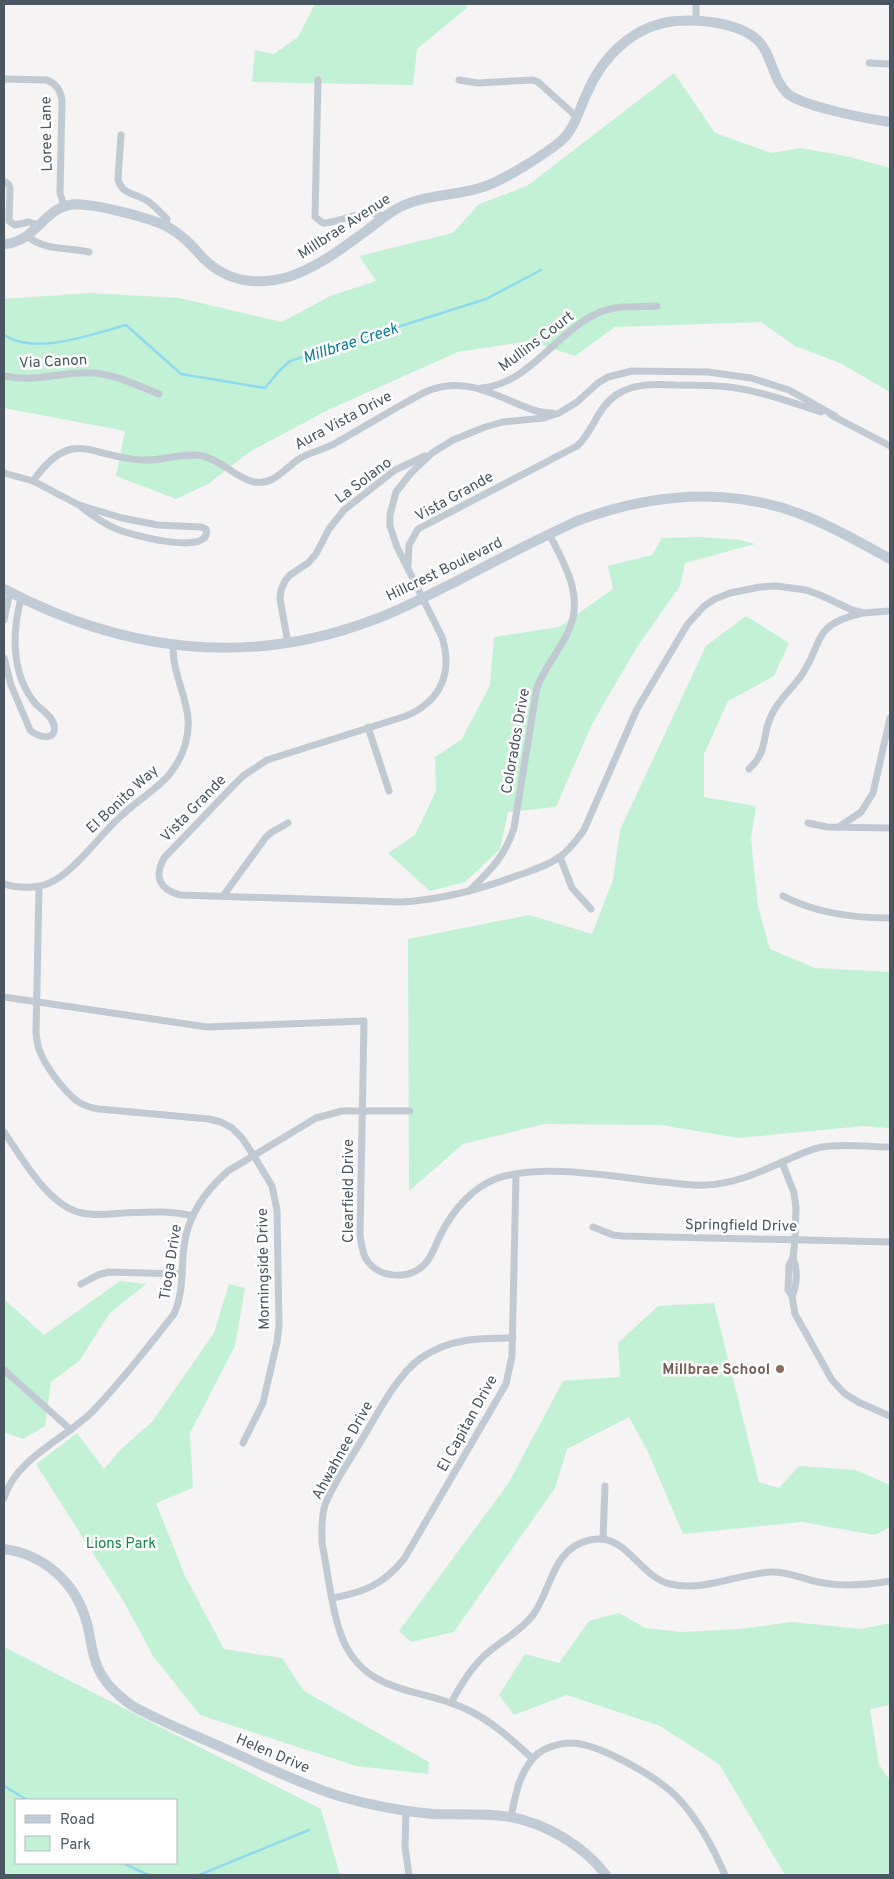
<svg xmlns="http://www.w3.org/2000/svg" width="894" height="1879" font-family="Overpass,sans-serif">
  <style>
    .green { fill: #c3f1d5; fill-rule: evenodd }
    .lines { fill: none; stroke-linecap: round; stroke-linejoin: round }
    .stream { stroke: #90daee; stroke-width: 2.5 }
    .street { stroke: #c1cad2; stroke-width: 7 }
    .secondary { stroke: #c1cbd6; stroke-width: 10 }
    .education-dot { fill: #8d6e63; stroke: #fff; stroke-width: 2 }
    .labels { text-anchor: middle; stroke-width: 5; stroke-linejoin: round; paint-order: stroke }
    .street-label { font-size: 15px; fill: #4a5661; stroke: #fff }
    .education-label { font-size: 15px; font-weight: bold; fill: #785e54; stroke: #fff; text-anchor: end }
    .park-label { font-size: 15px; fill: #17864f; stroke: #fff }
    .water-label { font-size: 16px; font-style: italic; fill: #0c7c9b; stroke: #fff }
  </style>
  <rect width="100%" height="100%" fill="#f5f3f3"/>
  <g class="green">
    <polygon points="315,4 462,4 468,7 417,49 413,85 252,82 255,50 274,54 298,37"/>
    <polygon points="674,73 715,133 771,153 801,148 850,157 890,168 890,392 840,363 795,346 761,322 615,327 575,356 529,341 458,352 328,410 251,451 208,484 176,499 116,476 125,431 4,408 4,299 89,293 179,298 282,322 330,296 376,281 359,256 453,233 479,204 527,186"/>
    <polygon points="701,537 740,540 755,544 685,563 680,586 637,647 592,724 556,807 508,812 500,849 465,882 430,891 388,853 415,835 436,791 435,757 462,739 490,685 494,637 559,627 613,589 608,566 652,555 662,538"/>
    <polygon points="746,616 789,643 774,676 728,701 704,754 704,797 756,806 751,838 758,907 770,949 815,968 890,972 890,1128 863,1126 738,1138 661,1125 544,1124 463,1144 409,1191 408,939 529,915 592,934 613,880 620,830 706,646"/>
    <polygon points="120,1281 146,1284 110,1313 79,1361 51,1382 45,1426 23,1439 4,1432 4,1299 44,1335"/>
    <polygon points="229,1284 245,1288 235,1346 190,1433 193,1488 156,1503 185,1576 224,1649 282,1658 304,1691 429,1762 428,1774 356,1766 200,1715 153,1656 124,1602 36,1464 77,1433 104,1469 121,1449 152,1422 214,1333"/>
    <polygon points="714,1303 759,1482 779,1488 799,1466 856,1470 890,1485 890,1527 875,1535 802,1522 683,1534 648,1452 629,1417 567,1449 555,1488 488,1583 454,1632 411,1642 399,1631 508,1484 563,1381 620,1377 618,1343 658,1306"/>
    <polygon points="619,1613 645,1628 682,1632 740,1629 792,1622 861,1629 890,1623 890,1705 870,1709 879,1765 890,1780 890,1875 785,1875 719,1764 660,1726 567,1695 514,1715 499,1695 525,1654 559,1663 589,1621"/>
    <path d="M4 1647 321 1809 340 1875H4ZM16 1800H176V1863H16Z"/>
  </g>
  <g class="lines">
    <g class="stream">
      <path d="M4 335C36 356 92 334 126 325L181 374 265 388 279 371 290 361 486 299 541 270"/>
      <polyline points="4,1786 27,1800"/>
      <polyline points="123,1863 148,1875"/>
      <polyline points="199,1875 309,1830"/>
    </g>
    <g class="street">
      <polyline points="696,21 696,4"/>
      <polyline points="869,63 890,64"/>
      <path d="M4 79 47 80C57 84 61 91 62 101L60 193 64 206"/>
      <path d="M318 80 315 217 323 223C336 223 346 217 358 215 367 212 376 214 385 216"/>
      <polyline points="459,80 478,83 533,80 538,82 577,117"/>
      <path d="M121 135 118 179C121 194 134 193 146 200 153 204 160 212 167 219L166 226"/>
      <polyline points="4,181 9,185 10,189 9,221 15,225 29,222 39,225"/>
      <path d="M27 236C45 251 67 247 89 252"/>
      <path d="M4 376C34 382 52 374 81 373 109 371 134 384 159 394"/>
      <path d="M482 388C531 383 556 331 600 312 617 305 638 307 657 306"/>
      <polyline points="831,415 890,446"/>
      <path d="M835 416 789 390 751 378 708 372 632 371 608 377 598 383 577 402 559 413 544 418 503 422 485 427 453 440 432 453 411 473 396 492 390 515V526L397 547 442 637C453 673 441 701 406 716L267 760 243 776 233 786 164 858C154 877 159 889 180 895L400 902C440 900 478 890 516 876 530 871 545 867 558 858 569 851 577 840 584 830L637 709 687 625 704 606 715 599 730 593 760 587 776 586 806 590 820 595 852 610 863 613 890 611"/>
      <path d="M4 473 33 481 79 505 122 518 158 525 201 527 206 529C213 557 132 535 119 530 104 524 91 515 79 505"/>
      <path d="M33 481C73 425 90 458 143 460 164 461 182 452 203 456 223 461 236 478 254 482 273 486 285 468 299 459 310 452 323 450 334 444 355 432 375 420 396 408 407 402 418 395 430 390 463 378 490 392 520 405 530 409 541 414 552 413"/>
      <path d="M408 565 409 545 418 529 577 446C593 432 597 408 616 395 634 383 654 384 675 385 693 385 711 385 729 387 760 391 791 402 821 412"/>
      <polyline points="4,620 10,592"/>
      <polyline points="288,643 280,599 281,590 285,581 290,575 308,563 316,554 329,529 344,510 395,470 425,456"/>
      <path d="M4 658 11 685 30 730C37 737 57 742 54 726 53 716 40 709 35 703 11 674 12 632 21 599"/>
      <polyline points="368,727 389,791"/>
      <path d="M749 769C769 750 761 738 771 716 778 700 791 690 801 676 825 641 810 626 862 613"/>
      <polyline points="808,823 827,827 890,828"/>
      <polyline points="839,827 861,812 873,793 890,718"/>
      <polyline points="560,857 572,888 591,909"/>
      <path d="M4 884C20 889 41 889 55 880 77 868 100 835 120 817 135 802 155 791 169 775 176 766 182 756 185 745 197 708 172 682 173 645"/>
      <path d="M39 887 36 1033C37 1039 37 1044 39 1049 44 1065 64 1091 77 1101 84 1106 91 1108 99 1109L209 1119 221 1122 232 1128 242 1138 254 1156 272 1186 277 1210 279 1326 277 1342 263 1403 243 1443"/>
      <path d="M469 891C489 872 506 855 514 828L537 687C545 667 559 651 568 632 585 597 565 565 549 534"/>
      <polyline points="223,896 266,837 272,832 288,823"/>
      <path d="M783 896C815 913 854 918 890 918"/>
      <path d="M4 997 207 1027 364 1021 360 1235C361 1243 362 1250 365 1257 376 1278 407 1281 424 1265 433 1256 436 1243 442 1232 454 1209 473 1187 498 1178 544 1163 615 1177 663 1182 677 1183 691 1186 705 1185 735 1184 760 1172 787 1160 798 1155 810 1149 822 1147 844 1143 868 1147 890 1147"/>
      <path d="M4 1132C22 1158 49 1207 82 1213 96 1216 110 1214 124 1213 148 1212 169 1210 193 1216"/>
      <polyline points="782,1162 794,1193 796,1208 795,1240 793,1258 789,1265 788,1290 792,1296 795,1314 832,1380 844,1393 858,1402 890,1416"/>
      <polyline points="593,1227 613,1235 623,1236 890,1242"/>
      <polyline points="81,1284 98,1275 109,1272 182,1274"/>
      <path d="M792 1296C797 1286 798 1269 793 1258"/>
      <path d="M513 1338C480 1338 450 1338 421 1358 394 1377 373 1423 355 1451 345 1468 332 1486 325 1505 321 1517 322 1530 322 1543 328 1572 332 1614 343 1640 367 1696 422 1687 468 1710 493 1722 512 1740 532 1758"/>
      <polyline points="4,1370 71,1430"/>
      <path d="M4 1498C16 1458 65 1439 93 1411 121 1382 149 1346 174 1314 184 1292 181 1269 184 1246 188 1215 205 1191 228 1171L316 1118 342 1111H410"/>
      <polyline points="603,1539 605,1486"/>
      <path d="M333 1598C364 1592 383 1585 404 1559L506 1384 512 1356 516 1175"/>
      <path d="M451 1703C460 1686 470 1669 484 1656 500 1641 519 1633 533 1615 552 1589 552 1548 590 1540 627 1532 638 1576 670 1584 703 1592 737 1574 771 1572 788 1571 802 1579 818 1582 842 1587 867 1585 890 1581"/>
      <polyline points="406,1811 405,1847 409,1875"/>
      <path d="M511 1817C515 1798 518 1777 531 1761 539 1749 557 1743 571 1743 598 1743 655 1776 675 1795 697 1817 713 1847 725 1875"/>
    </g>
    <g class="secondary">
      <path d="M4 244C41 242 44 198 86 205 106 207 151 218 168 227 183 235 193 247 204 259 228 282 256 286 288 277 317 268 341 249 366 231 377 223 388 213 400 207 427 194 456 196 483 187 504 180 544 155 561 141 574 130 579 110 586 95 602 57 633 25 676 21 703 19 753 23 766 52 773 66 776 83 788 94 805 107 868 119 890 122"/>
      <path d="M4 589C121 651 247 668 373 620 401 610 428 595 455 582 495 561 536 540 577 521 652 493 732 486 808 517 837 529 863 544 890 559"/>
      <path d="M4 1549C43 1554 75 1582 86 1620 91 1636 91 1653 98 1668 105 1684 118 1695 131 1705 163 1723 197 1736 230 1751 266 1767 301 1784 339 1796 369 1805 400 1811 432 1814 458 1815 485 1813 511 1817 547 1824 584 1846 606 1875"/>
    </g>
  </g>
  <circle class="education-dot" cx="780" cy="1369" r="5"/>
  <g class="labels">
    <g class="street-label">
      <text transform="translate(46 134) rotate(-91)" y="5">Loree Lane</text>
      <text transform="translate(344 226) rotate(-33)" y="5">Millbrae Avenue</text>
      <text transform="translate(536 341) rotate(-37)" y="5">Mullins Court</text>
      <text transform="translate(53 361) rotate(-3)" y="5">Via Canon</text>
      <text transform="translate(343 420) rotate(-28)" y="5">Aura Vista Drive</text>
      <text transform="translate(363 480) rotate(-37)" y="5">La Solano</text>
      <text transform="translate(454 496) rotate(-29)" y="5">Vista Grande</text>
      <text transform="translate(444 569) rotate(-26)" y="5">Hillcrest Boulevard</text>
      <text transform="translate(515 741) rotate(-80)" y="5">Colorados Drive</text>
      <text transform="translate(122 799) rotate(-43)" y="5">El Bonito Way</text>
      <text transform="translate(193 808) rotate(-46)" y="5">Vista Grande</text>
      <text transform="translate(348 1191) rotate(-90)" y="5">Clearfield Drive</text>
      <text transform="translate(741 1225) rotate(1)" y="5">Springfield Drive</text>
      <text transform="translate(170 1262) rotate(-81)" y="5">Tioga Drive</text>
      <text transform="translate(263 1269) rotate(-91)" y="5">Morningside Drive</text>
      <text transform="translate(467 1423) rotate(-61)" y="5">El Capitan Drive</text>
      <text transform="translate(342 1450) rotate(-61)" y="5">Ahwahnee Drive</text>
      <text transform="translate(273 1753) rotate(23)" y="5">Helen Drive</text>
    </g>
    <g class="education-label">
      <text x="770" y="1374">Millbrae School</text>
    </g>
    <g class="park-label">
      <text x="121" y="1548">Lions Park</text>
    </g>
    <g class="water-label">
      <text transform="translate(350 342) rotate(-18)" y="6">Millbrae Creek</text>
    </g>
  </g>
  <rect width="894" height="1879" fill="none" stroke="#4a5661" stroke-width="10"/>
  <rect x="15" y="1799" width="162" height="65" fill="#ffffff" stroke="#b7bbc0"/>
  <rect x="25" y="1815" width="25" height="8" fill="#c1cbd6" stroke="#b7bbc0"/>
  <text x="60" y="1824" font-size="15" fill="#4a5661">Road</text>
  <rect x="25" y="1836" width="25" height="15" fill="#c3f1d5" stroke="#b7bbc0"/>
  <text x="60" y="1849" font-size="15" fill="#4a5661">Park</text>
</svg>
